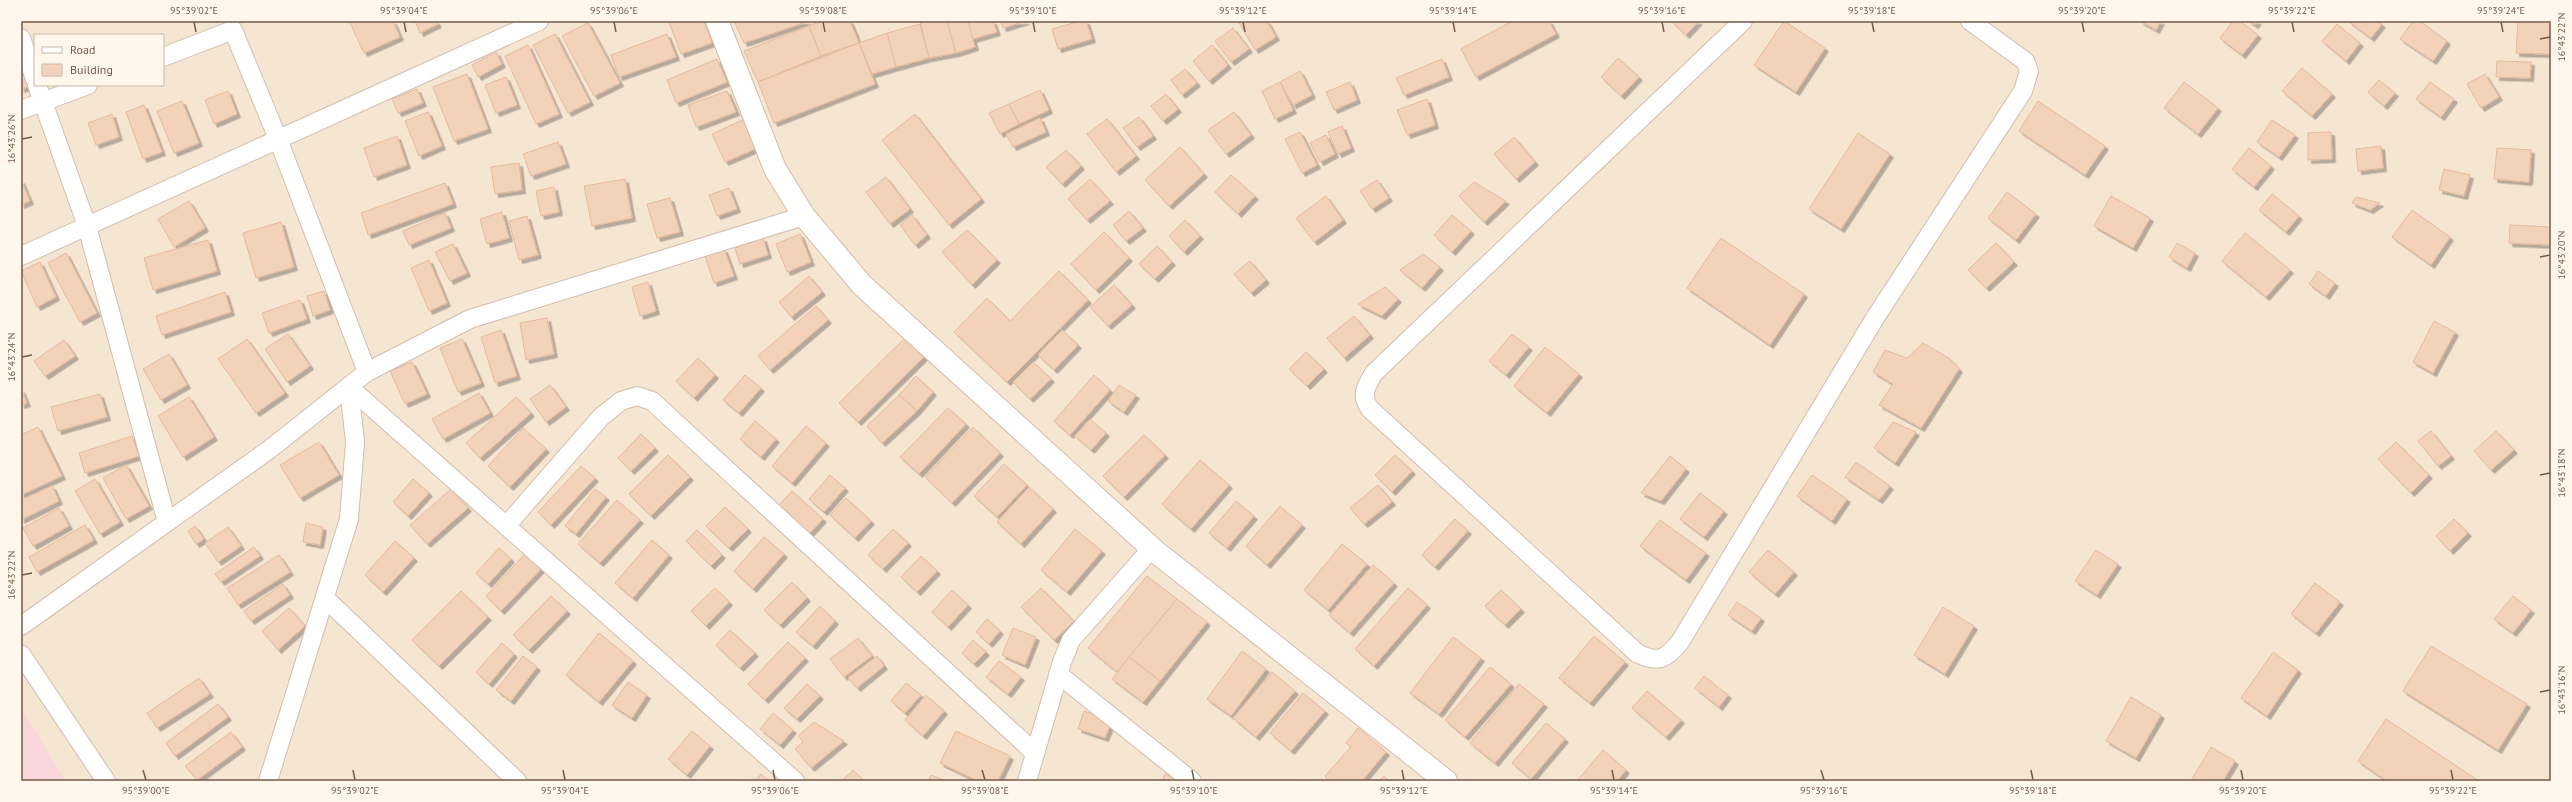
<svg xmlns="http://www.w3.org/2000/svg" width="2572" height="802" font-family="'PT Sans',sans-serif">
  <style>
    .residential { fill: #f5e6d2; fill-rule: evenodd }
    .medical { fill: #fbd6da }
    .building { fill: #f3d2ba; stroke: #e6b99a; filter: url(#shadow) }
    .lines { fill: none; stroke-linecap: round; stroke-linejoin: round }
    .street-casing { stroke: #d1beac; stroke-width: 20 }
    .secondary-casing { stroke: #d4bdaa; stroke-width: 24 }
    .street { stroke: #fff; stroke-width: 18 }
    .secondary { stroke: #fff; stroke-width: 22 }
    .ticks { fill: none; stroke: #765a48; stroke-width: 1.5 }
    .neatline { fill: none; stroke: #765a48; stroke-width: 1.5 }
    .ticks-label { font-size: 10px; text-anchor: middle; fill: #765a48 }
  </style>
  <defs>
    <filter id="shadow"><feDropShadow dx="3.5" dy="3.5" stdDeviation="0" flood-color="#0004"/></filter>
  </defs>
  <rect width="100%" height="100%" fill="#fdf4e4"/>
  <path class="residential" d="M21 21H2551V781H21ZM35 35H163V85H35Z"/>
  <polygon class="medical" points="21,707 65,781 21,781"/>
  <g class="building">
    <polygon points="349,21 393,21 400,37 364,53"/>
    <polygon points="415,21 436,21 438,24 420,33"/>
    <polygon points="673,21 704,21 712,43 681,54 669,22"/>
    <polygon points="734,21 809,21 744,43"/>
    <polygon points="822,21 850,21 859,43 821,56 809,26"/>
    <polygon points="920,21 947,21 956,53 929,58"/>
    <polygon points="947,21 968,21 975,47 956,53"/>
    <polygon points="968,21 993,21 997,32 973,39"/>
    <polygon points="1001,21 1026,21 1003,28"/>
    <polygon points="1080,21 1086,21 1092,39 1058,49 1052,29"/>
    <polygon points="1238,21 1267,21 1276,37 1255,50"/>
    <polygon points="1512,21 1549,21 1556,34 1476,77 1461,49"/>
    <polygon points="1671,21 1699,21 1686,35"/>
    <polygon points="1784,21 1825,48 1796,92 1754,65"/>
    <polygon points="2140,21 2161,21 2156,30"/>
    <polygon points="2233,21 2240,21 2258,35 2242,55 2220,38"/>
    <polygon points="2248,21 2258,21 2255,25"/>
    <polygon points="2348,21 2377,21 2382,24 2371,38"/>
    <polygon points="2413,21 2420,21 2447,41 2433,61 2400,39"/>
    <polygon points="2518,21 2551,21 2551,54 2516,53"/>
    <polygon points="588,23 620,83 594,96 562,36"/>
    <polygon points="920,24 929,58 896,67 887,33"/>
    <polygon points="2337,24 2360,43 2346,61 2322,41"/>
    <polygon points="809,26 821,56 758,82 744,51"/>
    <polygon points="1233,28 1249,49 1231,62 1215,41"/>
    <polygon points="887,33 896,67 872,74 859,43"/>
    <polygon points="555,34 590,102 568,113 533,45"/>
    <polygon points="667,34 676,57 619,77 611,55"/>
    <polygon points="859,43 875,84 774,123 758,82"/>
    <polygon points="528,45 559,114 536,124 505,56"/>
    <polygon points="1212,45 1228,65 1209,81 1193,61"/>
    <polygon points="496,52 502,64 478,77 472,65"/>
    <polygon points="1618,58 1639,77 1621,96 1601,77"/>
    <polygon points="717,59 727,82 676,103 667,80"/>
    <polygon points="1442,59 1449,77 1404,95 1396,78"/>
    <polygon points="2497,61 2531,62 2530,78 2496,77"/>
    <polygon points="2302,68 2332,94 2312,116 2282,91"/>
    <polygon points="1185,69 1197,83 1182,95 1171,80"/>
    <polygon points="25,71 28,87 21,89 21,72"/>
    <polygon points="1300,71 1312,95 1293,105 1280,82"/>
    <polygon points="467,74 488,129 454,141 433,87"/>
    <polygon points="2485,74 2499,97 2481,108 2467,84"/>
    <polygon points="506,77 517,105 496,113 485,85"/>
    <polygon points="2379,80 2395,93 2384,106 2368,92"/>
    <polygon points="1280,82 1293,110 1275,119 1262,91"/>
    <polygon points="1350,82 1357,100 1334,110 1326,92"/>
    <polygon points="2184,82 2218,108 2198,134 2164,108"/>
    <polygon points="2430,82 2454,99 2441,117 2416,99"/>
    <polygon points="417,89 423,103 398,113 392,99"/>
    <polygon points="1040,90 1049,110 1019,124 1009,104"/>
    <polygon points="228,91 237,114 214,124 205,100"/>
    <polygon points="727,91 736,112 696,127 688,105"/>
    <polygon points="1166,94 1178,109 1163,121 1151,106"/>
    <polygon points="1427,99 1435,125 1407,135 1397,110"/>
    <polygon points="182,101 199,143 174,153 157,111"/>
    <polygon points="2038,101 2105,146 2085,175 2019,131"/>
    <polygon points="1009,104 1019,124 1000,134 989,113"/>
    <polygon points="144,105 162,152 143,159 126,112"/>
    <polygon points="428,112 442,146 419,156 405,121"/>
    <polygon points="1234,112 1251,135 1226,154 1208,130"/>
    <polygon points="112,114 119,137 96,145 88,123"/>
    <polygon points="915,114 981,199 949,225 882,140"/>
    <polygon points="1139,117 1153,136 1137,147 1123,128"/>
    <polygon points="1040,118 1046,132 1013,147 1006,134"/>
    <polygon points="744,119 757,148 725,162 712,134"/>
    <polygon points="1107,119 1136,156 1116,172 1087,134"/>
    <polygon points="2272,120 2295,135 2279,157 2257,142"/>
    <polygon points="1342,126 1351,148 1338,154 1328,132"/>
    <polygon points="1300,132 1317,165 1302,173 1285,139"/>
    <polygon points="2331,132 2332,159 2308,160 2308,133"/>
    <polygon points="1858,133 1890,154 1841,229 1809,209"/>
    <polygon points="1326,135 1335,154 1320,162 1310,143"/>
    <polygon points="397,136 407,165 374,177 364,148"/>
    <polygon points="1514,137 1535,162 1516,179 1494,154"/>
    <polygon points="558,142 566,164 531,176 523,154"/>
    <polygon points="2381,146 2383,168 2358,171 2356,149"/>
    <polygon points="1180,147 1204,174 1169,206 1145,180"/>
    <polygon points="2249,148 2271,166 2254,187 2232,169"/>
    <polygon points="2497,148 2531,150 2529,182 2494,179"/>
    <polygon points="1066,150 1081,166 1062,184 1046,167"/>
    <polygon points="519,163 522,190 495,194 491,167"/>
    <polygon points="2444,169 2470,175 2464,196 2439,190"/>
    <polygon points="1231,175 1255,196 1238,214 1215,192"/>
    <polygon points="886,177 910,209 890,224 866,192"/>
    <polygon points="625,179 632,218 592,226 584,186"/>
    <polygon points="1090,179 1110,201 1087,220 1068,199"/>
    <polygon points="21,180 30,201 21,205"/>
    <polygon points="1377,180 1389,198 1372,209 1360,191"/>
    <polygon points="1474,182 1506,201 1484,222 1459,196"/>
    <polygon points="445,183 453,204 368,235 361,213"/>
    <polygon points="554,187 559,212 541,216 536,191"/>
    <polygon points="729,188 737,209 717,216 709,195"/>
    <polygon points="2007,192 2036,214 2016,240 1988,218"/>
    <polygon points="2272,194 2299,216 2286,232 2259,210"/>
    <polygon points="1326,196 1343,220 1314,242 1296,218"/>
    <polygon points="2111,196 2150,218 2133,248 2094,226"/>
    <polygon points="2356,197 2380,203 2370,210 2352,203"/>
    <polygon points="670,198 680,232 657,238 647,204"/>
    <polygon points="189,201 205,228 174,247 158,219"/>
    <polygon points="2412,210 2450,237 2431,265 2392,237"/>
    <polygon points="1129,211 1143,228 1126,241 1113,225"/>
    <polygon points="502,212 509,238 487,244 480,219"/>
    <polygon points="445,213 451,228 409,245 403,231"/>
    <polygon points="912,215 927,235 915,245 900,225"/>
    <polygon points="1452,215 1471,231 1452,252 1434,235"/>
    <polygon points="527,216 538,255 519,260 509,221"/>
    <polygon points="1185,220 1200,236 1184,252 1169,236"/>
    <polygon points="281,222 294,267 256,278 243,233"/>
    <polygon points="2510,225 2551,227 2551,245 2509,243"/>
    <polygon points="967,230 997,260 972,285 942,252"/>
    <polygon points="1104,232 1129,258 1096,290 1071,264"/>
    <polygon points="2245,233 2290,270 2266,297 2222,261"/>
    <polygon points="800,234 811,262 787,272 776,244"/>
    <polygon points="763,238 768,255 740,264 735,248"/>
    <polygon points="1721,238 1804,294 1770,345 1687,288"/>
    <polygon points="208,240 217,271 153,290 144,258"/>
    <polygon points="1996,243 2014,262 1986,288 1968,270"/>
    <polygon points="2177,243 2195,253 2187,268 2169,257"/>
    <polygon points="453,244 467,273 450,281 435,252"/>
    <polygon points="1157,246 1172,262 1155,279 1139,264"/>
    <polygon points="724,249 734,276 714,283 705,256"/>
    <polygon points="66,253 97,313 80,322 48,263"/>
    <polygon points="1423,254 1440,267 1422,288 1400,270"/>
    <polygon points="429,260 447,303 429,311 411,268"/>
    <polygon points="1250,261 1266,280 1251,293 1234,274"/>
    <polygon points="40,262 56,297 37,307 21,271"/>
    <polygon points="1059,271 1088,300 1007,382 954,332 987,298 1010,321"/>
    <polygon points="2318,271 2335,283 2326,296 2309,284"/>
    <polygon points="809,276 822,292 791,317 779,302"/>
    <polygon points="648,282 656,311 640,316 632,287"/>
    <polygon points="1114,285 1132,305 1108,326 1090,307"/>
    <polygon points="1385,287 1398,299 1382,316 1358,304"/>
    <polygon points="324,291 330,310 313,316 307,296"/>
    <polygon points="225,292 231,312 162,335 156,316"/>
    <polygon points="300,300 307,319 269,333 262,313"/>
    <polygon points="816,306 828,320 770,370 758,356"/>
    <polygon points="1354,316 1370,335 1344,358 1327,338"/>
    <polygon points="547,318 554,354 526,360 520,323"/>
    <polygon points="2434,321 2455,332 2433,373 2413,362"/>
    <polygon points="501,330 517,376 495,383 481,337"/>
    <polygon points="1062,330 1078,345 1054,370 1038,355"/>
    <polygon points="288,334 310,366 287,382 265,349"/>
    <polygon points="1512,334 1529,347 1506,375 1489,361"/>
    <polygon points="908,335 927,354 858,422 839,403"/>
    <polygon points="247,339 285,393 256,413 218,359"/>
    <polygon points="462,339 481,383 458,392 440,348"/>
    <polygon points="64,340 75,356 45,376 34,361"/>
    <polygon points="1923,343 1949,358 1959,369 1921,428 1879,405 1893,384 1873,372 1885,350 1907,358"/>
    <polygon points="1545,347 1579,374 1547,413 1514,386"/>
    <polygon points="1306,352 1324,369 1307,386 1289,369"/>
    <polygon points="169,354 187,385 161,400 143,369"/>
    <polygon points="698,358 715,375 694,398 676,381"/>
    <polygon points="412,362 427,394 405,404 390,371"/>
    <polygon points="1033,362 1051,379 1030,399 1013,382"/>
    <polygon points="745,375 761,388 739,413 723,400"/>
    <polygon points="1094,375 1110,390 1070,435 1054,421"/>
    <polygon points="916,376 933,392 917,411 899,395"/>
    <polygon points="550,385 566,407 546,422 530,399"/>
    <polygon points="1119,385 1136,395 1124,412 1108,401"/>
    <polygon points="21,389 27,403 21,405"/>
    <polygon points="479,393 490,413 443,439 432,419"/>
    <polygon points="100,394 107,417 58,431 51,407"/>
    <polygon points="899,395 917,411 882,443 867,426"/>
    <polygon points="189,397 214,437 183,457 158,416"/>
    <polygon points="516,397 531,413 480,458 466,443"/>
    <polygon points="948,408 966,424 919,474 900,457"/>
    <polygon points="1090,419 1106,433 1091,450 1075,436"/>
    <polygon points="755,421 776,439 761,457 740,439"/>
    <polygon points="1893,422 1916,432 1895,463 1874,448"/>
    <polygon points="806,426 826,443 792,483 772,466"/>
    <polygon points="38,427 62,476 21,495 21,435"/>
    <polygon points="973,427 1000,453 952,503 925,477"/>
    <polygon points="523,428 546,449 510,487 488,466"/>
    <polygon points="2431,431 2451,456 2438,466 2418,441"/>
    <polygon points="2496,431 2514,450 2491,470 2474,451"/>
    <polygon points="641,434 655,448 631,471 618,458"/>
    <polygon points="1144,435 1165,455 1124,497 1103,476"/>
    <polygon points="132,436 139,456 85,473 79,453"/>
    <polygon points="319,442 339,475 300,498 280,465"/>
    <polygon points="2396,442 2429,475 2411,493 2378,459"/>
    <polygon points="668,455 690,477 651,516 629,494"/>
    <polygon points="1395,455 1412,471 1392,492 1375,475"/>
    <polygon points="1670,456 1686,469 1661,501 1641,493"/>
    <polygon points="1200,460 1229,485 1191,529 1162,504"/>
    <polygon points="1856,462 1890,486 1879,500 1845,477"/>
    <polygon points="1004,464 1027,485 997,517 974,496"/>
    <polygon points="126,465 149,506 126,519 103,478"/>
    <polygon points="581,466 595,478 551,525 538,512"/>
    <polygon points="830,475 845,488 824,512 809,499"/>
    <polygon points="1812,475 1847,499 1832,521 1797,496"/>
    <polygon points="95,479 120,522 100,534 75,491"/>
    <polygon points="413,479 429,493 408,516 393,502"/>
    <polygon points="1378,485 1392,502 1364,524 1350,508"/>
    <polygon points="52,486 59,501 21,520 21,500"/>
    <polygon points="1029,487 1053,509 1021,544 997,522"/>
    <polygon points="451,489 468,508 427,544 410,525"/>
    <polygon points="595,489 606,497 576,534 565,526"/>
    <polygon points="792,491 823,519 808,535 777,507"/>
    <polygon points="1700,493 1724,511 1704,537 1680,519"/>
    <polygon points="846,498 871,521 855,538 830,515"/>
    <polygon points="617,500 640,520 600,563 578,544"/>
    <polygon points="1236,501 1254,516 1227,548 1209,533"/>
    <polygon points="1280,506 1302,525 1267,565 1246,546"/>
    <polygon points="725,507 748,529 729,548 706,526"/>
    <polygon points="59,508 69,526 33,546 23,528"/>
    <polygon points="1455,519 1468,531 1435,567 1422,555"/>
    <polygon points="2454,519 2468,533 2450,551 2436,536"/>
    <polygon points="1660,520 1706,553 1686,580 1640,546"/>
    <polygon points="306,523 323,527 320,545 303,542"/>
    <polygon points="85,525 94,540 37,572 29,557"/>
    <polygon points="195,526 204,539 196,544 188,531"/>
    <polygon points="228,527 241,546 218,562 205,543"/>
    <polygon points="893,529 908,543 883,569 868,555"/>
    <polygon points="1075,529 1102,551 1067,592 1041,570"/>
    <polygon points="697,530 722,555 711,566 686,541"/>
    <polygon points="764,537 784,554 753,589 734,571"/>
    <polygon points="652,540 669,555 633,598 615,583"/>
    <polygon points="395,541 414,558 383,592 365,575"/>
    <polygon points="1342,544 1367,564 1328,610 1304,590"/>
    <polygon points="254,547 260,556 221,582 215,574"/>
    <polygon points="499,548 511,559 488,584 476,573"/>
    <polygon points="1768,550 1794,572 1775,594 1749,572"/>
    <polygon points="2096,550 2118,564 2097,595 2075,581"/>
    <polygon points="525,554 541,569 501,611 486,596"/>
    <polygon points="279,555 290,572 238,605 227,588"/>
    <polygon points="921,556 937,571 917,592 901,577"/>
    <polygon points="1373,565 1394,583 1350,633 1329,615"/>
    <polygon points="1147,576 1177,599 1117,672 1088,648"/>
    <polygon points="792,582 807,598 780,625 764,610"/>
    <polygon points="2315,583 2340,602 2316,633 2291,614"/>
    <polygon points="283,584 290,595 251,621 244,611"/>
    <polygon points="715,588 729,602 706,626 691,611"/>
    <polygon points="1041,588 1074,621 1054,640 1021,607"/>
    <polygon points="1408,588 1427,605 1374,666 1355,649"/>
    <polygon points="952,590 968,605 948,627 932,612"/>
    <polygon points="1501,590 1521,609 1505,625 1485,606"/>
    <polygon points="461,591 488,617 439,666 412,640"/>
    <polygon points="551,596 567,611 529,650 513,635"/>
    <polygon points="2513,596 2531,610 2513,633 2494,619"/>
    <polygon points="1177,599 1207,622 1160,681 1129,657"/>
    <polygon points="1737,602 1761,618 1752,631 1728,615"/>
    <polygon points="820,606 835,621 813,646 796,632"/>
    <polygon points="1943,607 1974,626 1945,674 1914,655"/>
    <polygon points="289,608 305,626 278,650 262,631"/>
    <polygon points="987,619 1000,631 989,644 976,632"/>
    <polygon points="1013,628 1036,637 1025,665 1002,655"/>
    <polygon points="730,630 755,653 740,668 716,645"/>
    <polygon points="599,633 633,661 599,702 566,675"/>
    <polygon points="1594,636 1625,662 1590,703 1559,678"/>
    <polygon points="1453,637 1481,658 1439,714 1410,693"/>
    <polygon points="858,638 872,656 844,677 830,659"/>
    <polygon points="973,640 986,652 974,664 962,653"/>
    <polygon points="788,642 805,658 765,700 748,684"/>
    <polygon points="502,643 514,654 489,684 476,672"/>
    <polygon points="2431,646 2527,704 2498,750 2403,691"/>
    <polygon points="1242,651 1266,669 1231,716 1207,699"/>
    <polygon points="2273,652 2298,670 2267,716 2241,698"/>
    <polygon points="523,656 537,667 511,701 496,690"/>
    <polygon points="877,656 884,666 857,688 848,678"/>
    <polygon points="1129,657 1160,681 1143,702 1112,679"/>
    <polygon points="999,661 1021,677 1008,694 986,677"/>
    <polygon points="1490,667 1511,684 1465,737 1445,720"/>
    <polygon points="1272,672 1295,691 1256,737 1233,718"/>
    <polygon points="1704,676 1728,695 1719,707 1695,688"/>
    <polygon points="199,678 210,694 157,728 147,713"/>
    <polygon points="628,682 647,695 632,718 612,705"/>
    <polygon points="906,683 921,695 905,713 891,701"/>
    <polygon points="807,684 820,696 797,719 784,708"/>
    <polygon points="1519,684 1544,704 1495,763 1470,743"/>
    <polygon points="1647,691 1681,720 1666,737 1632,708"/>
    <polygon points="1303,693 1325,711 1291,751 1270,733"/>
    <polygon points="926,695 944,711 923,736 905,720"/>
    <polygon points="2131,697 2161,715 2136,758 2106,741"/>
    <polygon points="218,704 228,717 175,756 166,743"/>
    <polygon points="1084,711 1112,721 1105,738 1078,729"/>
    <polygon points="773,713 793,730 780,745 760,729"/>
    <polygon points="2386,719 2479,781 2387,781 2358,761"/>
    <polygon points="814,722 844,741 811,768 795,749 803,742 798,736"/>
    <polygon points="1546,723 1565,739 1531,779 1512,763"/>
    <polygon points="1358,728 1386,752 1362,781 1328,781 1325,776 1351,747 1346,743"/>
    <polygon points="692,731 710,746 687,775 668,759"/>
    <polygon points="956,731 1010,756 998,781 978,781 940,763"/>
    <polygon points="231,732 242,747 197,780 185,766"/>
    <polygon points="2211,747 2235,761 2223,781 2191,781"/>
    <polygon points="1603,750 1626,770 1617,781 1577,781"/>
    <polygon points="853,770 864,781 842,781"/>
    <polygon points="761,774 769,781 755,781"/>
    <polygon points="1165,774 1182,781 1162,781"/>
    <polygon points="931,775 946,781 928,781"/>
    <polygon points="1384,776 1389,781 1379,781"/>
  </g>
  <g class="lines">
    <g class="street-casing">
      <g id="street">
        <path d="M1743 21 1374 373C1366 386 1360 395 1370 409L1637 653C1658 664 1666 659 1680 642L1875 318 2023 91 2029 71 2025 61 1970 21"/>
        <polyline points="21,38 35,79"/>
        <polyline points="163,57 233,30 278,139 367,372"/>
        <polyline points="37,85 87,226 167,522"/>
        <polyline points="21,110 88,85"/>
        <polyline points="21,256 539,21"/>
        <polyline points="349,387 795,781"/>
        <polyline points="506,526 601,417 621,401 637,396 652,401 1035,753"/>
        <polyline points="325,598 517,781"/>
        <polyline points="21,626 270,449 367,372 470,319 804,216"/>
        <polyline points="21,654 106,781"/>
        <polyline points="1058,674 1192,781"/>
        <polyline points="268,781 349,519 355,442 349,387"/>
        <polyline points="1027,781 1062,662 1071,640 1152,548"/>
      </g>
    </g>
    <g class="secondary-casing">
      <polyline id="secondary" points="717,21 775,169 804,216 862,285 1156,552 1446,781"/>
    </g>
    <use href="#street" class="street"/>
    <use href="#secondary" class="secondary"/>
  </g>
  <path class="ticks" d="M194 22 196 32M404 22 406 32M614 22 616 32M823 22 825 32M1033 22 1035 32M1243 22 1245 32M1453 22 1455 32M1662 22 1664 32M1872 22 1874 32M2082 22 2084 32M2292 22 2294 32M2501 22 2503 32M2540 39 2550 37M22 139 32 137M2540 257 2550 255M22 357 32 355M2540 475 2550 473M22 575 32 573M2540 692 2550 690M143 770 146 780M353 770 355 780M563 770 565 780M773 770 775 780M982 770 985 780M1192 770 1194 780M1402 770 1404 780M1612 770 1614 780M1821 770 1824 780M2031 770 2033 780M2241 770 2243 780M2451 770 2453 780"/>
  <rect width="2572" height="802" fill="none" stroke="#fff7eb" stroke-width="44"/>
  <rect x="34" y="34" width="130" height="52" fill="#fff7eb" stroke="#c8b8aa"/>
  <rect x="42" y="47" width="20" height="6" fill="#ffffff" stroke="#c8b8aa"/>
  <text x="70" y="54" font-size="12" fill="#765a48">Road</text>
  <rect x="42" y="64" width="20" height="12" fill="#f3d2ba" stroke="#c8b8aa"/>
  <text x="70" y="74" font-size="12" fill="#765a48">Building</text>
  <rect x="22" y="22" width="2528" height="758" class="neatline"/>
  <g class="ticks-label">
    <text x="194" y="14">95°39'02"E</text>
    <text x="404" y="14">95°39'04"E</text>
    <text x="614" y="14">95°39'06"E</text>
    <text x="823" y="14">95°39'08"E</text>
    <text x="1033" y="14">95°39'10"E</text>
    <text x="1243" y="14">95°39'12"E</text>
    <text x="1453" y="14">95°39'14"E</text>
    <text x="1662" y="14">95°39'16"E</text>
    <text x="1872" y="14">95°39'18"E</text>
    <text x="2082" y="14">95°39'20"E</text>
    <text x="2292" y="14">95°39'22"E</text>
    <text x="2501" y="14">95°39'24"E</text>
    <text transform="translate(2561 37) rotate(-90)" y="4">16°43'22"N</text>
    <text transform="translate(11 139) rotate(-90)" y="4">16°43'26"N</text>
    <text transform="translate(2561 255) rotate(-90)" y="4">16°43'20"N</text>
    <text transform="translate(11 357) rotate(-90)" y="4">16°43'24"N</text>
    <text transform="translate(2561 473) rotate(-90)" y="4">16°43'18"N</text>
    <text transform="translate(11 575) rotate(-90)" y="4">16°43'22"N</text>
    <text transform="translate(2561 690) rotate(-90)" y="4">16°43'16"N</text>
    <text x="146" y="794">95°39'00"E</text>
    <text x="355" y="794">95°39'02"E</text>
    <text x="565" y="794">95°39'04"E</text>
    <text x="775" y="794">95°39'06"E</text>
    <text x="985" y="794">95°39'08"E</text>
    <text x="1194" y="794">95°39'10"E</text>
    <text x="1404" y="794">95°39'12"E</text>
    <text x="1614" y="794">95°39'14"E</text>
    <text x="1824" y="794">95°39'16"E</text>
    <text x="2033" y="794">95°39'18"E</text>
    <text x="2243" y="794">95°39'20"E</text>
    <text x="2453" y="794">95°39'22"E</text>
  </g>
</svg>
